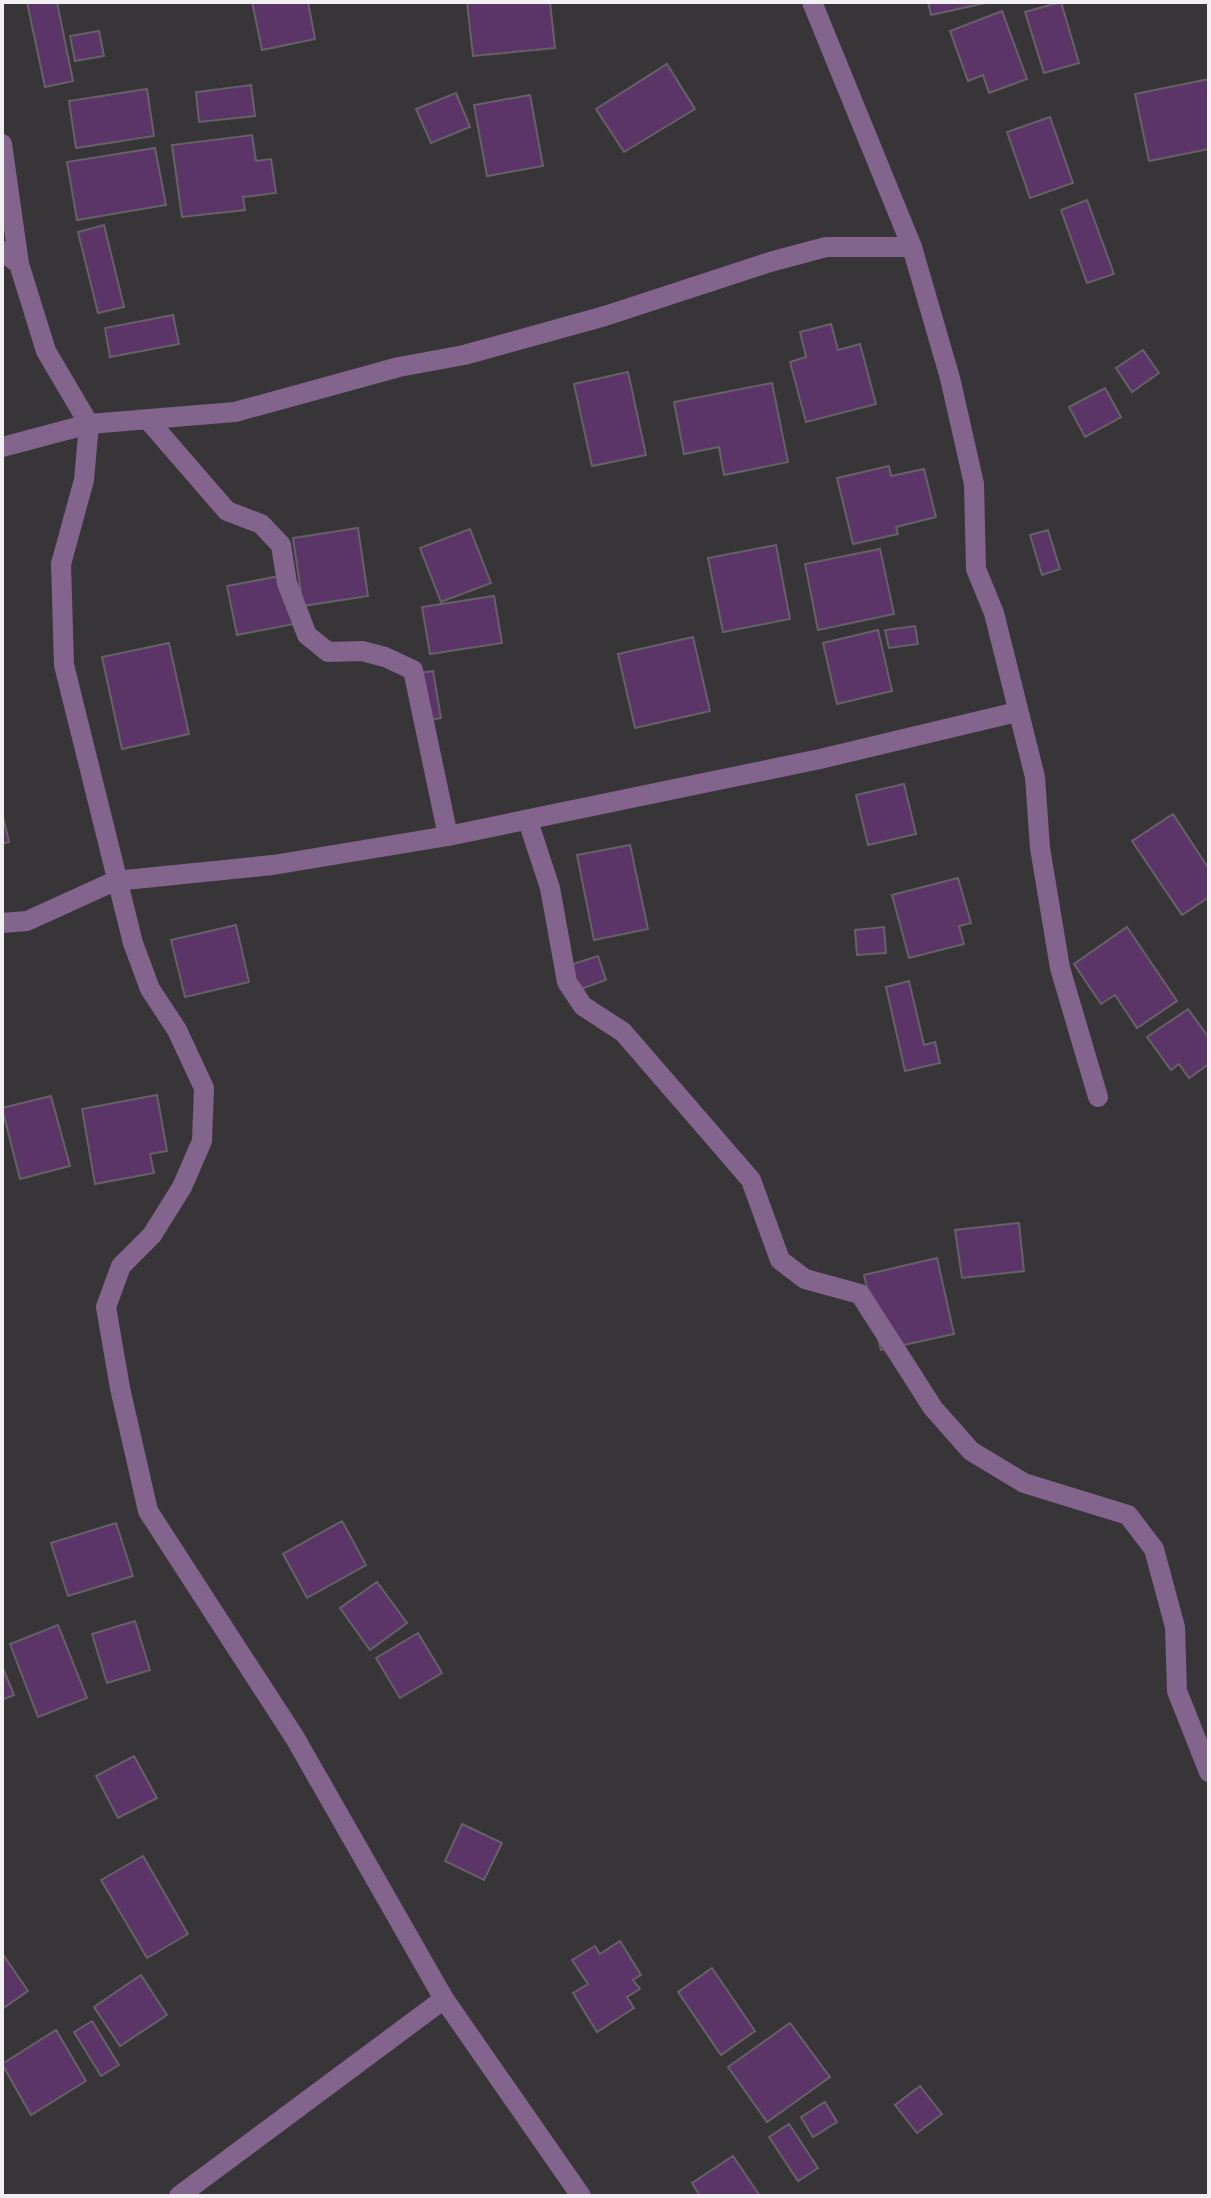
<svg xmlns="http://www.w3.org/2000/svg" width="1211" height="2198" font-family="Raleway,sans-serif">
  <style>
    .building { fill: #5c3568; stroke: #656166; stroke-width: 2 }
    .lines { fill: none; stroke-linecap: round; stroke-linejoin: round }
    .street { stroke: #82648c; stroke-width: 20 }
  </style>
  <rect width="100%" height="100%" fill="#383539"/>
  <g class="building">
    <polygon points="27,2 57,2 73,81 45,87"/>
    <polygon points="252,2 308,2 315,39 262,50"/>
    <polygon points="467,2 550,2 555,48 473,56"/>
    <polygon points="928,2 990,2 931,15"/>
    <polygon points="1061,2 1079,63 1044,73 1025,12"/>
    <polygon points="1002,11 1027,79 989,93 983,75 968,81 950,31"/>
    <polygon points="99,31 104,56 75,61 70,36"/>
    <polygon points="667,64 695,109 624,152 596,109"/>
    <polygon points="1209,79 1209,149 1149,161 1135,94"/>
    <polygon points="251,85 255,116 199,122 196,92"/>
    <polygon points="147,89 154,136 76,148 69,101"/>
    <polygon points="456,93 470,127 431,143 416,109"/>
    <polygon points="530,95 543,166 487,176 474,105"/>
    <polygon points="1050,117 1073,183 1030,198 1007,132"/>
    <polygon points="252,135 256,161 271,159 276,193 243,197 245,210 182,217 172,145"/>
    <polygon points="155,148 166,205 77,220 67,162"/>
    <polygon points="1087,200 1114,274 1087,283 1061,210"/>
    <polygon points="104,225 124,307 98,313 78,232"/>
    <polygon points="173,315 179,344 110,357 105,328"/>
    <polygon points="831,324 838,350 860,344 876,404 806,422 790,362 806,357 800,332"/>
    <polygon points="1143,350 1159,373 1132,392 1116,368"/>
    <polygon points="628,372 646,455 592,466 574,384"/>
    <polygon points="772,383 788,462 724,475 719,447 684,454 674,402"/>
    <polygon points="1105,388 1121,417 1085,437 1069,407"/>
    <polygon points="889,466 891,476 924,469 936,517 896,527 898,534 853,544 837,478"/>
    <polygon points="358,528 368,596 303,606 293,538"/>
    <polygon points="470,529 491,583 441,602 420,548"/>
    <polygon points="1048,530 1060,569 1042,575 1030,535"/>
    <polygon points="776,545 790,619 723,632 708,558"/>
    <polygon points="880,549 894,614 818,630 805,564"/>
    <polygon points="285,575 294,624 237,635 227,586"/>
    <polygon points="494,596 502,643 430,654 422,607"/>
    <polygon points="915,626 918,644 889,648 885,630"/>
    <polygon points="878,630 892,691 837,704 823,643"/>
    <polygon points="693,637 710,711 635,728 618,654"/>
    <polygon points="169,643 189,734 122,749 102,657"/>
    <polygon points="433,671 441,718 415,723 407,675"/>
    <polygon points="904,784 916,834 868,845 856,795"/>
    <polygon points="2,813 9,842 2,844"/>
    <polygon points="1173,814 1209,869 1209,897 1182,915 1132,841"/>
    <polygon points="630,845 648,929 594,940 577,855"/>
    <polygon points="958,878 971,923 959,926 964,944 909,958 892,895"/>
    <polygon points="236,925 249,982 185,997 171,940"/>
    <polygon points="884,927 886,953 857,955 855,930"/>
    <polygon points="1127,927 1177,1001 1137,1028 1115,995 1101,1004 1074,964"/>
    <polygon points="598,956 606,980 573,992 564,967"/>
    <polygon points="909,981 924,1045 935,1042 940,1063 905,1071 886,987"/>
    <polygon points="1188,1009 1209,1038 1209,1064 1189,1078 1179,1064 1171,1070 1147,1037"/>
    <polygon points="157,1095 167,1151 150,1154 154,1173 95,1184 82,1109"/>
    <polygon points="51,1096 70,1166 20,1179 2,1108"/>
    <polygon points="1019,1223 1024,1271 962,1278 955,1230"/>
    <polygon points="937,1258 954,1334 881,1350 864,1275"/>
    <polygon points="342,1521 366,1565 307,1598 283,1554"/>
    <polygon points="116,1523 133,1576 68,1596 51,1543"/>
    <polygon points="377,1582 407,1623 370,1650 340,1608"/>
    <polygon points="135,1621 150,1670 107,1683 92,1634"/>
    <polygon points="58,1625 87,1698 38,1717 10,1644"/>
    <polygon points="418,1633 442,1673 400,1698 376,1658"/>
    <polygon points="2,1666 14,1695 2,1700"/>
    <polygon points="134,1756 157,1798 118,1818 96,1776"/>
    <polygon points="462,1824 502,1843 484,1880 445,1861"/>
    <polygon points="143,1856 188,1934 147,1958 101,1880"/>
    <polygon points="620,1941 641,1975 633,1980 640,1989 627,1997 634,2008 597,2032 573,1993 588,1984 572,1960 595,1946 600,1954"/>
    <polygon points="2,1953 28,1991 2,2009"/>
    <polygon points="712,1968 755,2031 721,2055 678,1992"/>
    <polygon points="141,1975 167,2015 120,2046 94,2007"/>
    <polygon points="92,2021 119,2065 101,2076 74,2032"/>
    <polygon points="790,2023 830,2077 767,2122 728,2067"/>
    <polygon points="56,2030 86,2081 31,2115 2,2064"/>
    <polygon points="920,2086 942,2114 917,2133 895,2105"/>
    <polygon points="825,2102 837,2122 813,2137 801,2117"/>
    <polygon points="789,2124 818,2168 798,2181 769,2137"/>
    <polygon points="733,2156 760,2196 700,2196 692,2183"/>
  </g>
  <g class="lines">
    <g class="street">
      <polyline points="812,2 912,247"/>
      <polyline points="2,144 19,264"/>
      <polyline points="2,251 19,264 46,351 89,424 84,480 61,564 64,665 133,943 150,989 177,1030 204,1088 202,1141 182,1187 152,1235 121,1266 106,1307 120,1388 148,1511 295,1738 444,1999 581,2196"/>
      <polyline points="149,421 227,511 261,524 281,545 287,583 307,635 328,652 362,651 385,657 413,670 448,836"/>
      <polyline points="2,447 89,424 235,412 399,367 464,355 605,316 770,262 826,247 912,247 950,378 974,484 976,569 994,613 1035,777 1040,848 1060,968 1098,1097"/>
      <polyline points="528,821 550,888 567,982 583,1006 623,1032 751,1180 780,1260 805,1279 860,1294 933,1408 971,1451 1024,1483 1128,1515 1154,1549 1175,1627 1177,1691 1209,1772"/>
      <polyline points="2,923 27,921 115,881 273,865 448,836 820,759 1017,712"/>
      <polyline points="179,2196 444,1999"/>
    </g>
  </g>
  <rect width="1211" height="2198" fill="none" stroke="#f2f0f3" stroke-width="8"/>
</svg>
